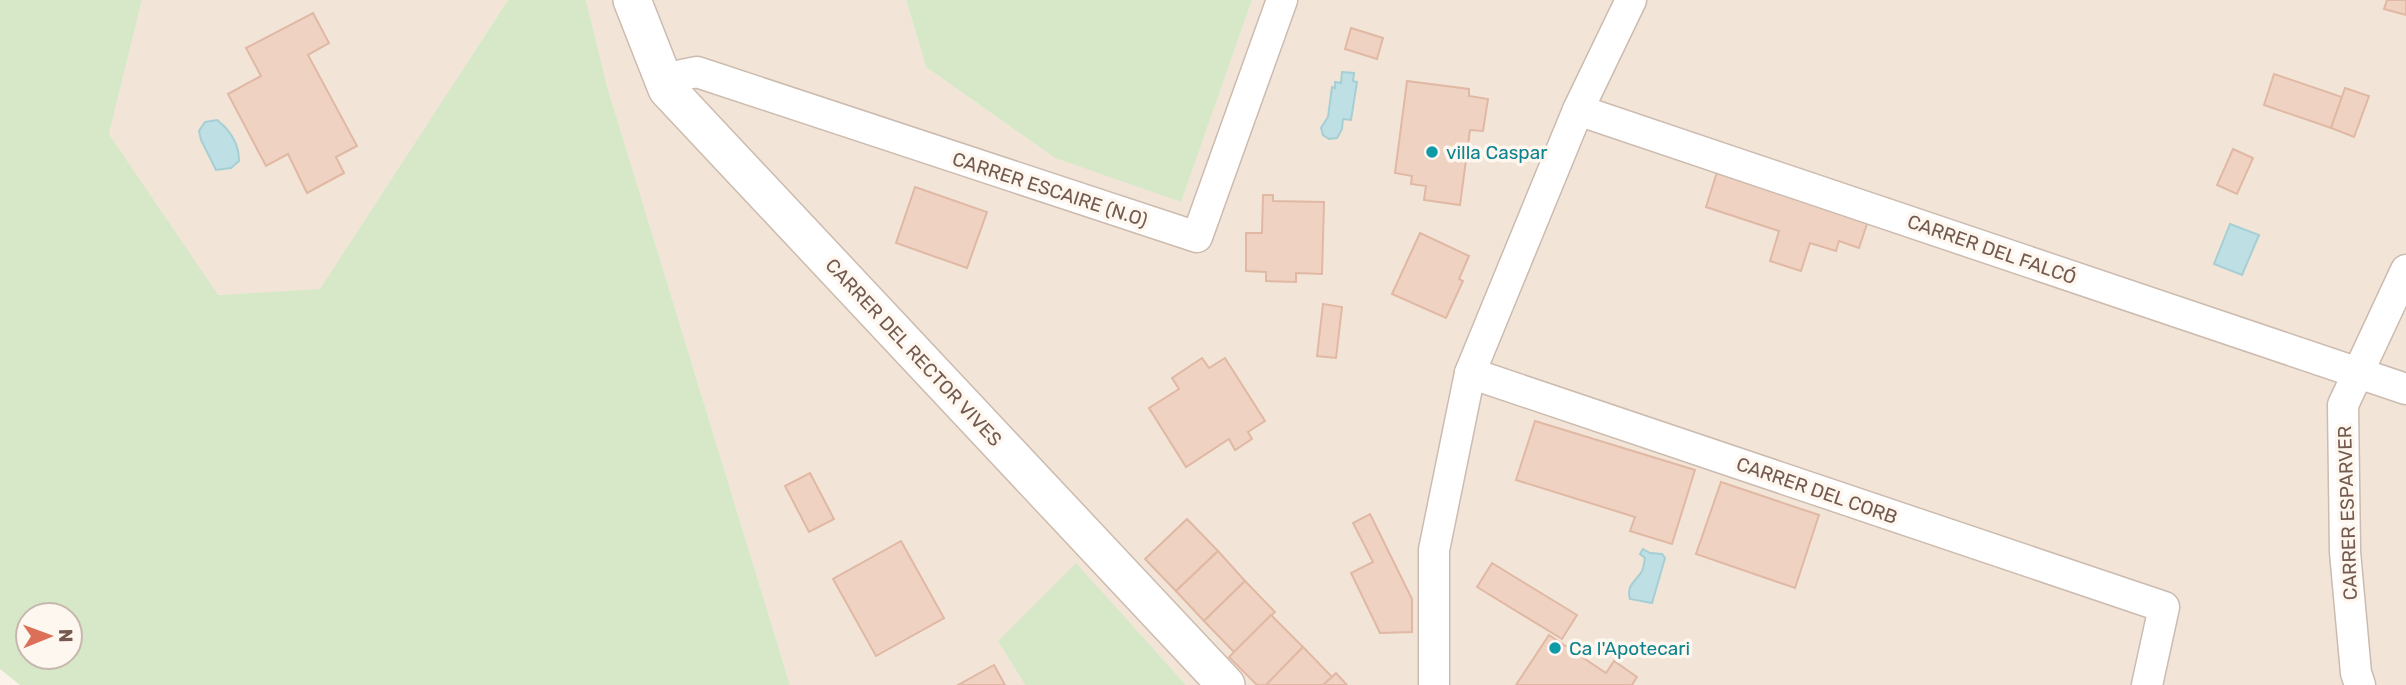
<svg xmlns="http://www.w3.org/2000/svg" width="2406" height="685" font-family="Rubik,sans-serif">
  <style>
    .residential { fill: #f2e5d7 }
    .green { fill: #d6e8c8; fill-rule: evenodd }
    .water { fill: #bee0e4; stroke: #a5cfd5; stroke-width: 2 }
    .building { fill: #efd2c2; stroke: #e0b8a4; stroke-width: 2 }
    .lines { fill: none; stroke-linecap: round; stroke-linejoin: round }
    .minor-casing { stroke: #ccbbaf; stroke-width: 33 }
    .tertiary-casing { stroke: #ccbbaf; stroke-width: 40 }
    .minor { stroke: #fff; stroke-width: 30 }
    .tertiary { stroke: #fff; stroke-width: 37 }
    .culture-dot { fill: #0f9aa8; stroke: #fef7ef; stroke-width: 2.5 }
    .labels { text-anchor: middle; stroke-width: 7; stroke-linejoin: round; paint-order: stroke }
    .culture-label { font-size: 19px; fill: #0d838f; stroke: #fef7ef; text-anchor: start }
    .street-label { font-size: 19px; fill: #745a4e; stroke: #fef7ef }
  </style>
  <rect width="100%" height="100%" fill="#fbf3e9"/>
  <g class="residential">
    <polygon points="142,0 508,0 320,290 217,295 109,134"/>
    <polygon points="586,0 906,0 926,67 1055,158 1181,201 1252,0 2406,0 2406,685 1186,685 1076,564 998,641 1025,685 790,685 607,86"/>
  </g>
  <g class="green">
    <path d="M0 0H142L109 134 218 295 320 289 508 0H586L607 86 790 685H20L0 669ZM28 615H70V657H28Z"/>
    <polygon points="906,0 1252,0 1181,202 1055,158 926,67"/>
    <polygon points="1076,563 1186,685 1025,685 998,641"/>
  </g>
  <g class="water">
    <polygon points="1342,72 1354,73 1353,81 1357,82 1351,120 1343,119 1342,129 1337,138 1329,139 1323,135 1321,128 1328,117 1332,87 1335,88 1335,82 1341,83"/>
    <path d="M217 120C230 130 239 144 239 161L231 168 216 170 201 140 199 131 205 122Z"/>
    <polygon points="2230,224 2259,235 2242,275 2214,264"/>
    <path d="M1643 549 1650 553 1662 554 1665 558 1652 603 1630 599C1626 584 1636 582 1642 571 1644 567 1644 562 1645 558L1640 554Z"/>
  </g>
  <g class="building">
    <polygon points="2387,0 2406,0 2406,15 2384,9"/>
    <polygon points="313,13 329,43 308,55 357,146 336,157 344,173 307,193 288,154 266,166 228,94 261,76 246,48"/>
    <polygon points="1351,28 1383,38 1377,59 1345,49"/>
    <polygon points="2274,74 2342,97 2331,128 2264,105"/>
    <polygon points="1407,81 1469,89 1469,96 1488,99 1483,131 1470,130 1460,205 1424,200 1426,186 1411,184 1412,176 1395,173"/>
    <polygon points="2345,88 2369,96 2354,137 2331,128"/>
    <polygon points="2233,149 2253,158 2237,194 2217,185"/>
    <polygon points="1717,172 1868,221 1859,248 1839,241 1836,251 1810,243 1801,271 1770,261 1779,231 1706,207"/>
    <polygon points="915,187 987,212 967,268 896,243"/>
    <polygon points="1263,195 1273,195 1273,201 1324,202 1322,274 1296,273 1296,282 1266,281 1266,272 1246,271 1246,233 1262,233"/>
    <polygon points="1420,233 1469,256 1459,279 1463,281 1446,318 1392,294"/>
    <polygon points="1323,304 1342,307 1336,358 1317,356"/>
    <polygon points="1202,358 1209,368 1225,358 1265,421 1248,432 1252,439 1235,450 1229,439 1186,467 1149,408 1179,389 1172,378"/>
    <polygon points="1535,421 1695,470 1672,544 1630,531 1635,517 1516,480"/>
    <polygon points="810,473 834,519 809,532 785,486"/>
    <polygon points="1721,482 1819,515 1795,588 1696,554"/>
    <polygon points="1370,514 1412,599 1412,632 1380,633 1351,573 1373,562 1353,523"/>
    <polygon points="1187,519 1218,551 1176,591 1145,559"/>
    <polygon points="901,541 944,618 876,656 833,579"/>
    <polygon points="1218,551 1245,581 1204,621 1176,591"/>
    <polygon points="1492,563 1577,615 1562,639 1477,587"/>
    <polygon points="1245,581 1275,612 1234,652 1204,621"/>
    <polygon points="1271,615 1303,647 1266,685 1257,685 1229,657"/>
    <polygon points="1549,635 1606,673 1614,661 1637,677 1632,685 1516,685"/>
    <polygon points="1303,647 1332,677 1323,685 1266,685"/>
    <polygon points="994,665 1005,685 958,685"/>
    <polygon points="1336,673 1347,685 1323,685 1332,677"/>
  </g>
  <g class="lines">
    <g class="minor-casing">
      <g id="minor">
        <polyline points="667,89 682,75 697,72 1197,237 1282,0"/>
        <polyline points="1578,110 2406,389"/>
        <polyline points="1470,373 2164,607 2147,685"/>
        <polyline points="1434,685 1434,550 1470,373 1578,110 1631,0"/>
        <polyline points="2360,685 2356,673 2345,552 2343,405 2406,270"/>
      </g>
    </g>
    <g class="tertiary-casing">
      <polyline id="tertiary" points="632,0 667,89 1226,685"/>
    </g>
    <use href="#minor" class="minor"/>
    <use href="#tertiary" class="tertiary"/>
  </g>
  <g class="culture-dot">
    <circle cx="1432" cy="152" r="7"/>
    <circle cx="1555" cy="648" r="7"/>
  </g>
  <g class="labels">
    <g class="culture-label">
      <text x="1446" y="159">villa Caspar</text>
      <text x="1569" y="655">Ca l'Apotecari</text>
    </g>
    <g class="street-label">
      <text transform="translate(1050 189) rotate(18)" y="7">CARRER ESCAIRE (N.O)</text>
      <text transform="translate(1992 249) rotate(19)" y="7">CARRER DEL FALCÓ</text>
      <text transform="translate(914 352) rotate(47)" y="7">CARRER DEL RECTOR VIVES</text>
      <text transform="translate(1817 490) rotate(19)" y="7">CARRER DEL CORB</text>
      <text transform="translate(2347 513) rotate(-92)" y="7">CARRER ESPARVER</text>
    </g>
  </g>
  <g transform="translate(49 636) rotate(89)"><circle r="33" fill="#fef7ef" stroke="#c7b8af" stroke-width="2"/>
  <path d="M0-5L12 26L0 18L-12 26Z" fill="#dc6f57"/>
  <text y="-10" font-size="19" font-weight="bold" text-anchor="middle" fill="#745a4e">N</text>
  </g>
</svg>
